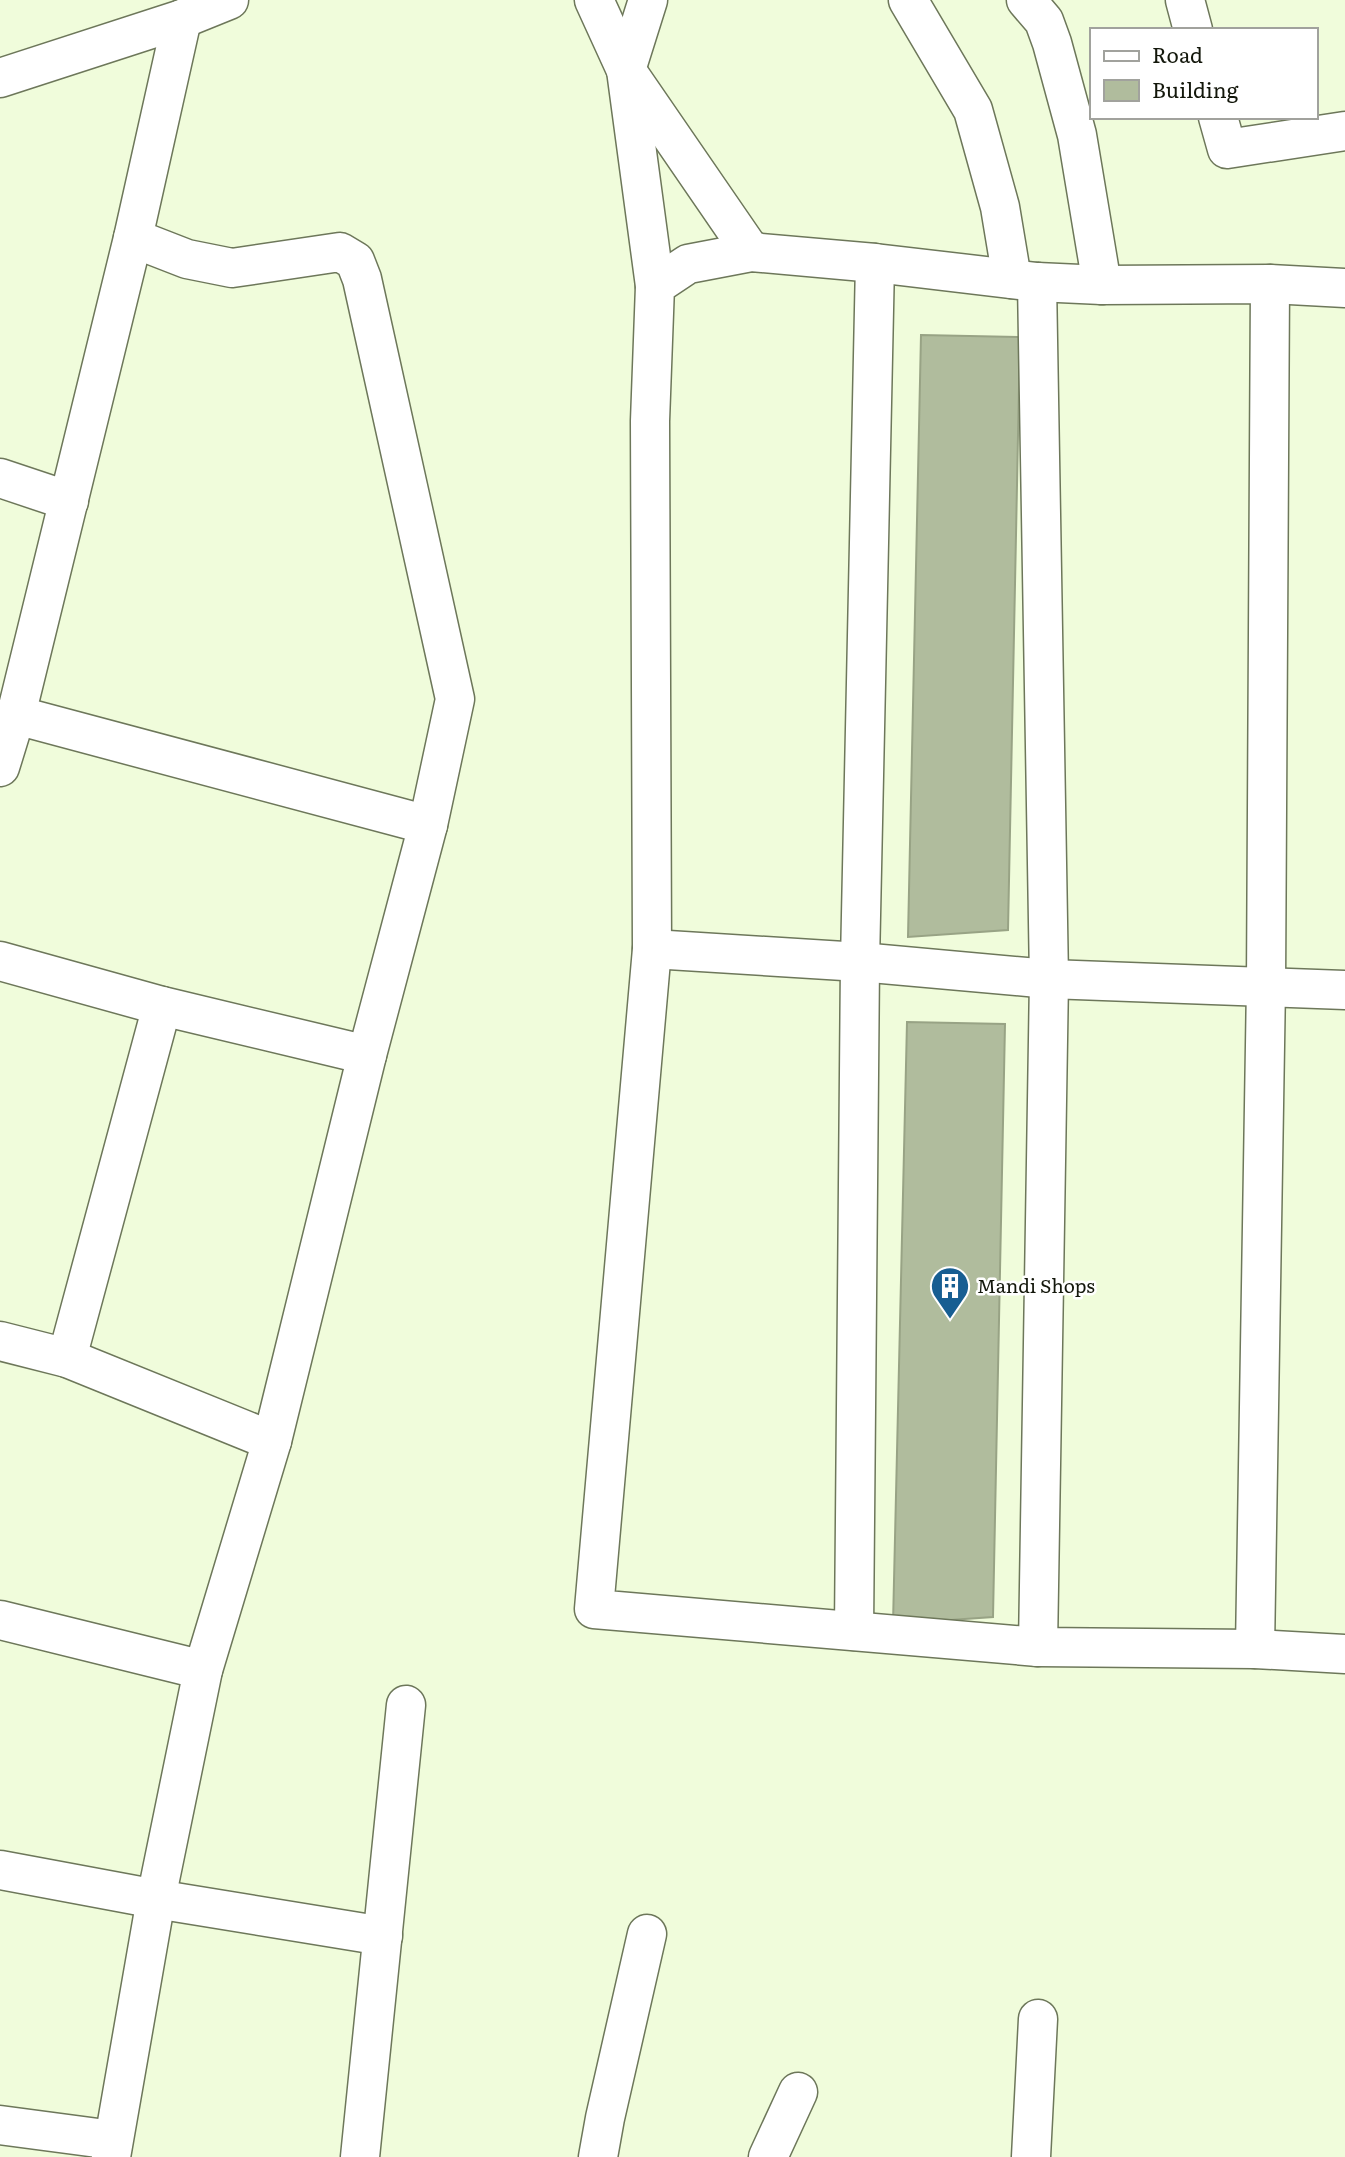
<svg xmlns="http://www.w3.org/2000/svg" width="1345" height="2157" font-family="Literata,serif">
  <style>
    .building { fill: #b0bc9d; stroke: #98a385; stroke-width: 2 }
    .lines { fill: none; stroke-linecap: round; stroke-linejoin: round }
    .minor-casing { stroke: #6d775a; stroke-width: 41 }
    .minor { stroke: #fff; stroke-width: 38 }
    .labels { text-anchor: middle; stroke-width: 5; stroke-linejoin: round; paint-order: stroke }
    .poi-label { font-size: 19px; fill: #13170b; stroke: #fff; text-anchor: start }
  </style>
  <rect width="100%" height="100%" fill="#f0fcdb"/>
  <g class="building">
    <polygon points="921,335 1020,337 1008,930 908,937"/>
    <polygon points="907,1022 1005,1024 993,1617 893,1624"/>
  </g>
  <g class="lines">
    <g class="minor-casing">
      <g id="minor">
        <polyline points="594,0 626,70 751,252"/>
        <polyline points="648,0 626,70 655,286"/>
        <polyline points="908,0 973,110 1000,207 1012,279"/>
        <polyline points="1026,0 1044,21 1052,43 1077,135 1102,285"/>
        <polyline points="1185,0 1193,30"/>
        <polyline points="0,78 182,19 229,0"/>
        <polyline points="1218,117 1227,149 1345,131"/>
        <polyline points="1037,282 1049,979 1038,1647"/>
        <polyline points="1345,288 1270,284 1102,285 1037,282 875,263 751,252 688,264 655,286 650,421 652,949 594,1609 1038,1647 1255,1649 1345,1654"/>
        <polyline points="0,478 69,501"/>
        <polyline points="16,715 428,825"/>
        <polyline points="0,767 16,715 133,238 182,19"/>
        <polyline points="652,949 860,962 1049,979 1345,990"/>
        <polyline points="0,961 162,1006 367,1055"/>
        <polyline points="0,1341 67,1358 272,1441"/>
        <polyline points="67,1358 162,1006"/>
        <polyline points="0,1620 203,1670"/>
        <polyline points="854,1631 860,962 875,263"/>
        <polyline points="1255,1649 1266,985 1270,284"/>
        <polyline points="0,1870 156,1899 383,1936"/>
        <polyline points="0,2125 113,2140"/>
        <polyline points="111,2157 156,1899 203,1670 272,1441 367,1055 428,825 455,699 362,279 355,261 340,252 232,268 187,259 133,238"/>
        <polyline points="360,2157 406,1705"/>
        <polyline points="598,2157 605,2118 647,1934"/>
        <polyline points="768,2157 798,2092"/>
        <polyline points="1031,2157 1038,2019"/>
      </g>
    </g>
    <use href="#minor" class="minor"/>
  </g>
  <defs>
    <g id="building-pin" transform="scale(2.0125)"><path d="M0 17L-7.5 6A9.5 9.5 0 1 1 7.5 6Z" fill="#175e92" stroke="#fff"/><path d="M-4-6H4V6H1V3H-1V6H-4ZM-2.5-4.3h1.7v1.8h-1.7ZM.8-4.3h1.7v1.8H.8ZM-2.5-1h1.7V.8h-1.7ZM.8-1h1.7V.8H.8Z" fill="#fff"/></g>
  </defs>
  <g fill-rule="evenodd">
    <use href="#building-pin" x="950" y="1286"/>
  </g>
  <g class="labels">
    <g class="poi-label">
      <text x="977" y="1293">Mandi Shops</text>
    </g>
  </g>
  <rect x="1090" y="28" width="228" height="91" fill="#ffffff" stroke="#a1a29d" stroke-width="2"/>
  <rect x="1104" y="51" width="35" height="10" fill="#ffffff" stroke="#a1a29d" stroke-width="2"/>
  <text x="1152" y="63" font-size="21" fill="#13170b">Road</text>
  <rect x="1104" y="80" width="35" height="21" fill="#b0bc9d" stroke="#a1a29d" stroke-width="2"/>
  <text x="1152" y="98" font-size="21" fill="#13170b">Building</text>
</svg>
